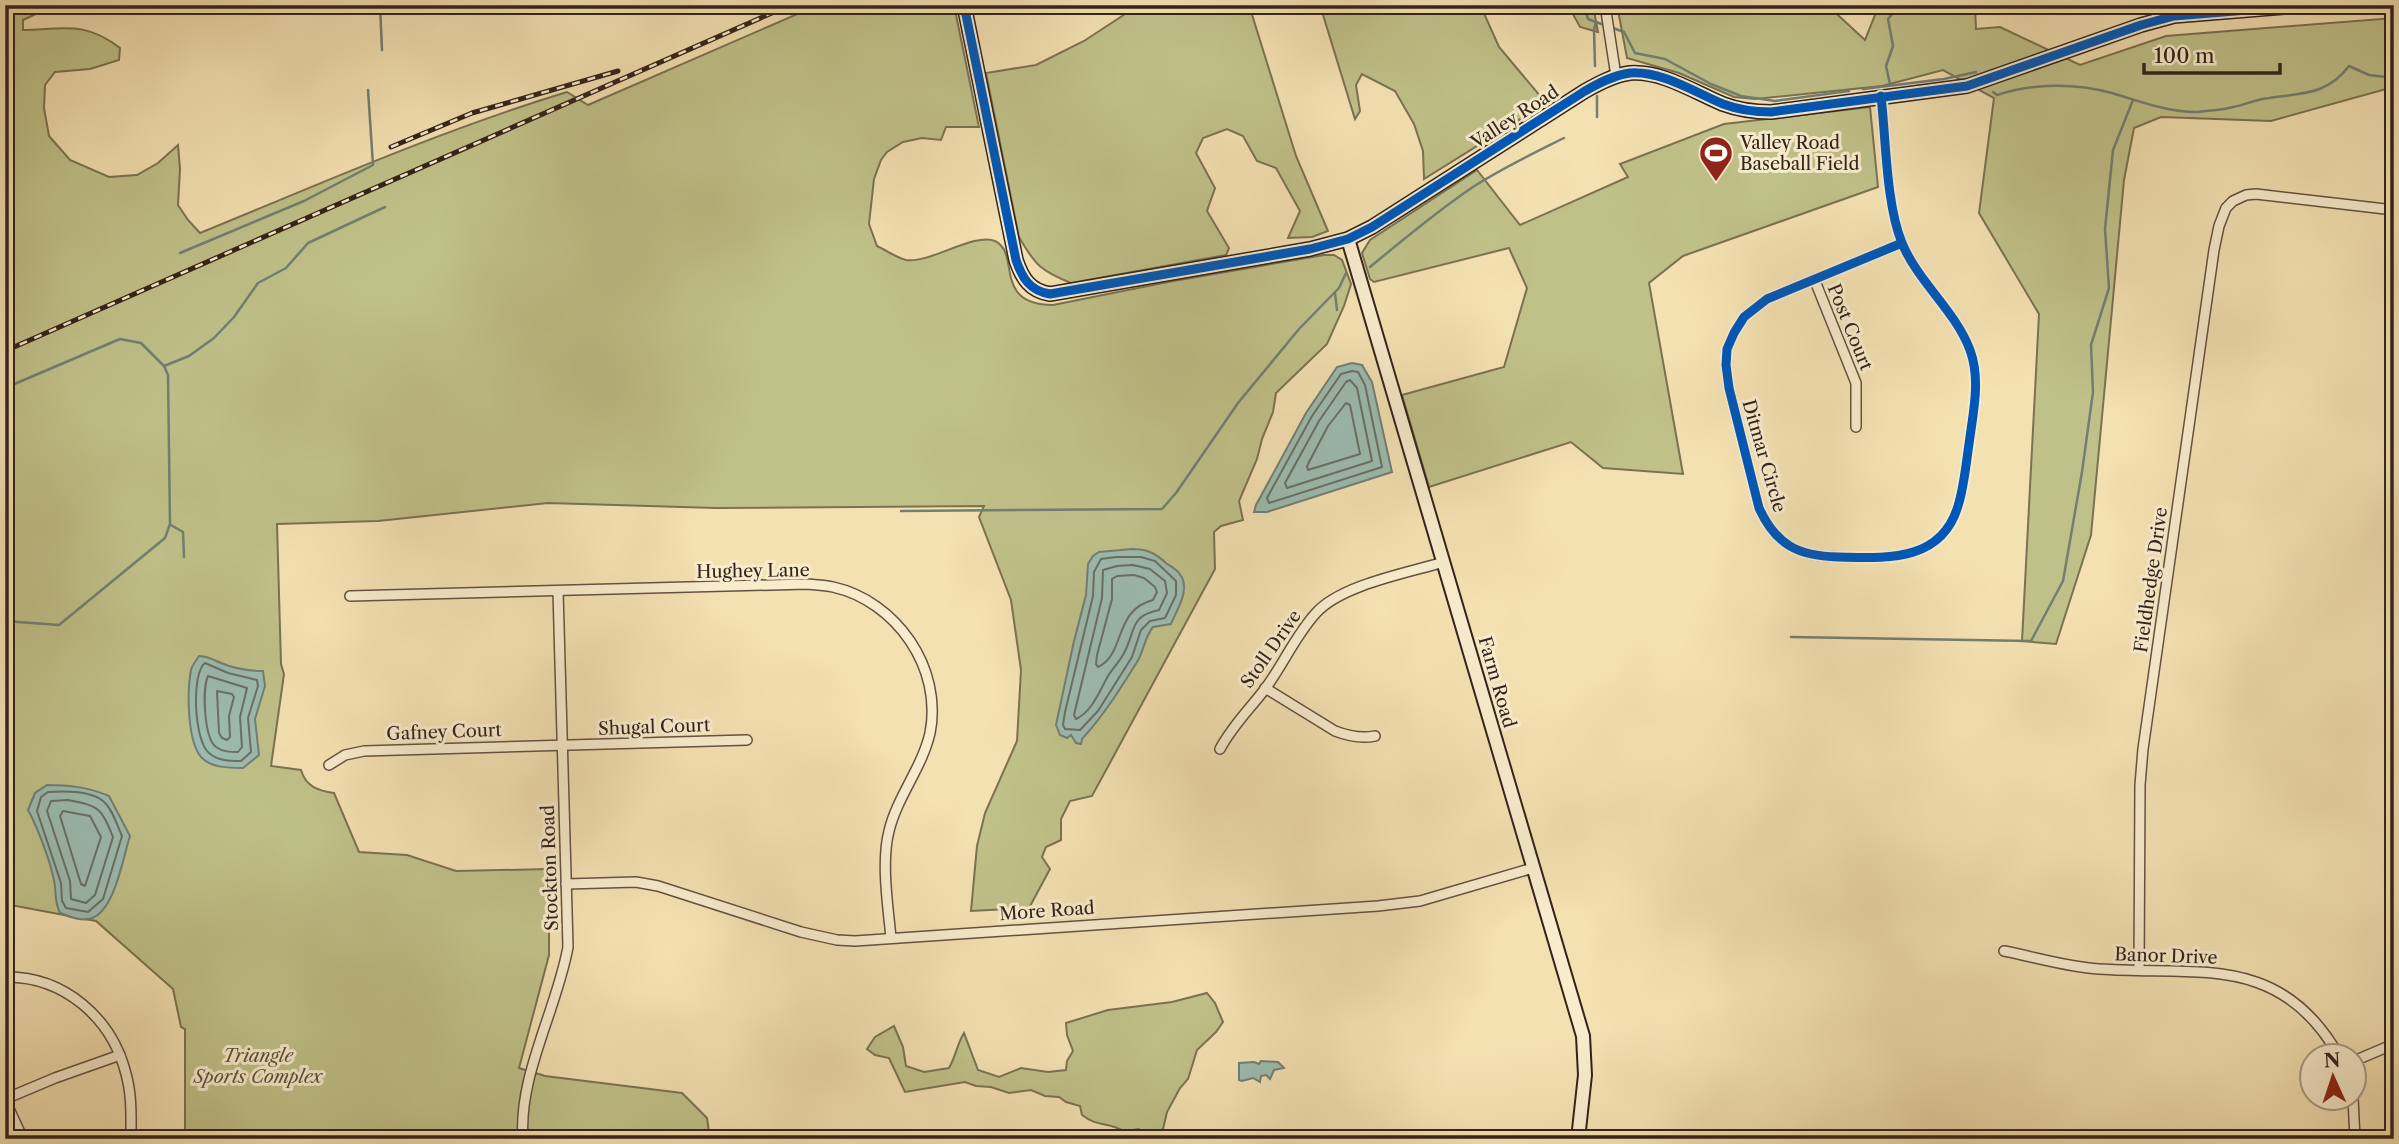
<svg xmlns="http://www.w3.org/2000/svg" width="2399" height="1144" font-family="'Libre Caslon Text',serif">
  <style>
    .green { fill: #c0c189; stroke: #7a7252; stroke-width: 2 }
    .water { fill: #9cbcb1; stroke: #727f75; stroke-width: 2 }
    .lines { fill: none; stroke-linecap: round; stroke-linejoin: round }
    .shore { stroke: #687066; stroke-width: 2 }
    .stream { stroke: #727f75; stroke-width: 2.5 }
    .street-casing { stroke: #635241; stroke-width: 12 }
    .secondary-casing { stroke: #33231b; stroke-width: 16 }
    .street { stroke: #f8eccd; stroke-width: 9 }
    .secondary { stroke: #f8eccd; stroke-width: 12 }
    .rail-casing { stroke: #33231b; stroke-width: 5 }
    .rail { stroke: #f8eccd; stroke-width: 2.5; stroke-dasharray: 8; stroke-linecap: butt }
    .cycleway-casing { stroke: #f8eccd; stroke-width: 13 }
    .cycleway { stroke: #0057b8; stroke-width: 9 }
    .labels { text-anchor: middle; stroke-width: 6; stroke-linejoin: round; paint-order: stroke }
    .street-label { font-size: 18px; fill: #33231b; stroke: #f8eccd }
    .poi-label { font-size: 18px; fill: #33231b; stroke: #f8eccd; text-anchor: start }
    .park-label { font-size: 18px; font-style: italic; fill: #5d523c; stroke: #f8eccd }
  </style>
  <rect width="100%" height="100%" fill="#f4e1b2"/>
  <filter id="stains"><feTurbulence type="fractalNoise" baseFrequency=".00286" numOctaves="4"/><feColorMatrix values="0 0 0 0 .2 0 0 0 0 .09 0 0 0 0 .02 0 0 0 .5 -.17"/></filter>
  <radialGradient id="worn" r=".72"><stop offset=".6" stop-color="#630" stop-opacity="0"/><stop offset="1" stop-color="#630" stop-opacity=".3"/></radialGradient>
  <g class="green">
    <path d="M5 5H95L76 11 40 12 23 20V30C65 29 85 21 120 48L119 60 90 69 55 72 45 85 44 108 49 136 70 160 109 177 137 175 158 163 178 145 180 169 178 205 188 220 200 233C322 183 442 130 567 92L588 105 818 5H954L979 127H946L941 140 922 138 903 142 887 152 881 160 874 179 869 224 877 246C886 250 897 258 906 260 929 264 975 232 995 241 1021 253 992 305 1053 305L1168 282 1324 255H1334L1342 260 1351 284 1344 306 1327 344 1276 393 1273 412 1262 439 1257 459 1239 501 1243 520 1221 526 1214 532 1215 569 1092 796 1070 801 1061 819V840L1046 847 1042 857 1050 869 1029 908 971 911 977 846 985 813 1017 741 1021 670 1011 600 979 517 984 506 716 508 548 503 378 521 277 524 281 664 284 674 271 766 301 770C306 787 319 791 334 793L359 852 407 855 456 871 549 869V955L519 1068 545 1076 682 1093 707 1118 710 1139H185V1029L181 1027 173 989 96 921 5 904Z"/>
    <path d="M1139 5H1249L1296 156 1328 231 1312 237 1288 238 1300 211 1276 168 1257 161 1243 136 1227 129 1203 138 1196 153 1215 188 1207 211 1229 248 1226 255 1071 283C1041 271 1035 265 1019 237L986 73 1036 65 1084 41Z"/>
    <polygon points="1320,5 1485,5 1482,9 1499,47 1546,103 1424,179 1423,151 1414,124 1395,91 1362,74 1356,85 1360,111 1355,119"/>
    <polygon points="1568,5 1593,5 1598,32 1580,27"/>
    <polygon points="1617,5 1827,5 1865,40 1879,5 1975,5 1976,29 2000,27 2080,65 2166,36 2394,18 2394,90 2386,89 2271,121 2161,117 2134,128 2124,180 2091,535 2056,644 2022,641 2039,314 1979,213 1994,98 1943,70 1882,86 1755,99 1734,97 1679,73 1627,58"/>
    <polygon points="1870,107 1878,187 1683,256 1649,283 1683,474 1603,468 1571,442 1429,487 1402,395 1504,367 1527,288 1509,248 1374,282 1370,279 1362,253 1370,240 1477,170 1520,225 1628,177 1620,164 1724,124"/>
    <path d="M1207 993 1215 1003 1223 1022 1216 1032 1197 1050 1188 1079 1180 1088 1167 1112 1163 1129 1153 1134 1138 1129 1125 1132C1108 1121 1099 1128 1082 1115L1080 1106 1066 1102 1059 1097 1045 1096 1031 1090 1009 1093 991 1087 976 1086 965 1082 905 1092 889 1058 875 1055 867 1049 875 1037 894 1026 903 1047 906 1066 924 1072 949 1068C956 1056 957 1044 964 1033L978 1070 999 1077 1021 1068 1048 1072 1066 1070 1067 1061 1073 1051 1067 1035 1066 1023 1108 1010 1172 1002Z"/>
  </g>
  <g class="water">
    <polygon points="1352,363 1362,365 1372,382 1392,472 1267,512 1254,512 1256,505 1306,413 1337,367"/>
    <path d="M1132 549C1147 549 1155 553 1166 563 1170 566 1175 568 1179 573 1192 588 1177 609 1171 624L1153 627C1144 638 1144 651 1137 662 1120 689 1104 715 1082 739L1081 744 1076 743 1071 735 1067 738 1060 735 1056 725 1074 641 1086 595 1088 564 1093 556 1099 552Z"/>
    <path d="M199 656C208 656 213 660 221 663 235 669 248 671 263 671L265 686 255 719 259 755 243 768C229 768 211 768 201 757 187 740 187 691 191 670 192 665 196 661 199 656Z"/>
    <path d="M47 785C69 785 88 787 109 796L130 836C123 857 115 910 92 918 82 922 70 917 60 913 55 903 56 897 55 886 52 865 38 828 28 810L35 793Z"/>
    <polygon points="1261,1061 1278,1062 1284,1068 1274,1070 1270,1079 1266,1075 1261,1076 1260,1082 1253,1078 1242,1081 1239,1080 1239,1063 1254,1062 1259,1064"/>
  </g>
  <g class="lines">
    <g class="shore">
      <polygon points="1352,371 1358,372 1365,385 1382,467 1269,503 1267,498 1312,416 1341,374"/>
      <polygon points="1350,380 1357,388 1372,461 1287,488 1285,483 1319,421 1346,382"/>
      <polygon points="1346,403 1350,405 1360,454 1308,470 1307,466 1328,426"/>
      <polygon points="1116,557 1141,557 1155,561 1176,581 1176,595 1165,618 1150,621 1141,630 1132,657 1098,711 1080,730 1065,729 1063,725 1065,712 1093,596 1094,572 1101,559"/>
      <path d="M1133 565 1150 569 1165 581 1167 593 1159 610C1129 616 1136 631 1124 653 1120 661 1113 668 1108 676 1100 690 1092 712 1076 719L1074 715 1102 598 1103 570 1117 566Z"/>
      <path d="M1134 575 1144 578 1155 587 1157 592 1153 600C1113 610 1126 654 1098 667L1096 664 1097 655 1112 599V579L1117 576Z"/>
      <path d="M205 663 228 673 257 680 258 686 248 718 251 752 241 761C230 761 218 761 209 753 194 741 191 673 205 663Z"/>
      <path d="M208 676 247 688 240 717 242 747 238 752C230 752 223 752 216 747 204 738 202 689 208 676Z"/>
      <polygon points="217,691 232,694 234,697 229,716 230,737 227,740 222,738 219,733"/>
      <path d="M48 792C63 791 90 790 103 801 112 808 117 825 122 836L103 899 88 912 66 908 62 901 61 883 37 811 41 797Z"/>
      <path d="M68 800C99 806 101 807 113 837L95 895 86 903 71 899 70 881 47 811 51 801Z"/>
      <polygon points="63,811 90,816 101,837 85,886 81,884 60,816"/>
    </g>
    <g class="stream">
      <polyline points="380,5 382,50"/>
      <polyline points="1584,5 1588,19 1604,25"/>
      <polyline points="1610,27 1624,32 1635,53 1665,59 1711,84 1741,96 1775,101 1849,91"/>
      <polyline points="1595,66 1594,30 1596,22"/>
      <polyline points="1890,84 1886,66 1893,46 1888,19 1895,11 1894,5"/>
      <polyline points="1863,89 1944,79 1976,72"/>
      <path d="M1993 92 1997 95C2034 83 2075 83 2112 93 2139 101 2167 112 2196 112 2208 111 2221 110 2233 107 2245 105 2256 99 2269 98 2303 93 2327 95 2349 66L2369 75 2394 78"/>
      <polyline points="1597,96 1597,117"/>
      <polyline points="180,253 304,201 373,165 368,90"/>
      <path d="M1370 267C1404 239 1437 211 1473 187 1502 168 1534 153 1564 138"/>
      <polyline points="1335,293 1337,310"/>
      <polyline points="5,388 120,339 141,343 164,366 189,356 214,338 234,317 258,283 286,268 308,243 385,207"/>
      <polyline points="901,511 1162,509 1176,493 1238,403 1299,329 1339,288 1346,273"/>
      <polyline points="171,525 183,532 184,557"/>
      <polyline points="5,621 59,625 165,538 170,524 168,375 164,366"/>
      <polyline points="1791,637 2031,641 2063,581 2082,472 2093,392 2091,345 2109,288 2105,229 2113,150 2133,100"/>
    </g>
    <g class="street-casing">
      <g id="street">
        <polyline points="1605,5 1616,76"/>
        <path d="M1881 96C1886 139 1886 204 1902 243 1918 282 1955 310 1970 350 1981 380 1973 413 1969 444 1966 464 1964 487 1958 506 1941 563 1885 558 1838 557 1798 556 1776 545 1759 508L1729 388 1726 365 1727 349 1734 333 1744 317 1767 299 1902 243"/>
        <polyline points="1815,281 1856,383 1856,427"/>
        <path d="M350 596 806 584C815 585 824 585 833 587 896 601 943 668 930 733 922 768 897 797 889 831 881 862 888 906 891 938"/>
        <path d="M1265 688 1335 731C1348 736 1361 739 1375 736"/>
        <path d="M1220 749C1233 725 1249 710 1265 689 1283 665 1295 636 1316 613 1341 585 1407 573 1444 562"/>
        <polyline points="329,765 345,755 364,751 747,740"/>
        <polyline points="566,884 636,882 658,886 801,932 837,940 855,941 1378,906 1420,901 1533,868"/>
        <path d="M2004 951C2035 957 2067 967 2099 969 2197 976 2280 952 2339 1056"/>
        <polyline points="2139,970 2140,785 2143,749 2214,250 2219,226 2226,208 2233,201 2246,195 2256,194 2394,210"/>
        <path d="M5 977C64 976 112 1018 126 1074 132 1095 131 1117 131 1139"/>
        <polyline points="2354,1061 2394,1044"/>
        <polyline points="2353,1098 2355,1139"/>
        <polyline points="5,1099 55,1078 120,1055"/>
        <polyline points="5,1100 23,1139"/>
        <path d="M523 1139C518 1076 557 1009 568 947L558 591"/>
      </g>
    </g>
    <g class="secondary-casing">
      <g id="secondary">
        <path d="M964 5 1016 260C1022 278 1030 291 1050 294L1310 249 1348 239 1372 227 1585 91C1599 83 1614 75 1630 73 1663 71 1694 92 1723 104 1739 110 1755 112 1771 112L1967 86 2141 25 2174 16 2309 5"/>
        <polyline points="1348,239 1583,1036 1585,1075 1578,1139"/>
      </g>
    </g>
    <use href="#street" class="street"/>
    <use href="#secondary" class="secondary"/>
    <g class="rail-casing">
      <g id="rail">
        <polyline points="391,147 472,113 618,71"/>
        <polyline points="5,351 790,5"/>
      </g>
    </g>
    <use href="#rail" class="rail"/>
    <g class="cycleway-casing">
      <g id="cycleway">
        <path d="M964 5 1016 260C1022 278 1030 291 1050 294L1310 249 1348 239 1372 227 1585 91C1599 83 1614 75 1630 73 1663 71 1694 92 1723 104 1739 110 1755 112 1771 112L1967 86 2141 25 2174 16 2309 5"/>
        <path d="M1881 96C1886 139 1886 204 1902 243 1918 282 1955 310 1970 350 1981 380 1973 413 1969 444 1966 464 1964 487 1958 506 1941 563 1885 558 1838 557 1798 556 1776 545 1759 508L1729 388 1726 365 1727 349 1734 333 1744 317 1767 299 1902 243"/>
      </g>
    </g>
    <use href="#cycleway" class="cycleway"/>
  </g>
  <defs>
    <g id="stadium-pin" transform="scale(1.75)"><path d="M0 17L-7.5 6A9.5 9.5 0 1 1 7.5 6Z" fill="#8f2418" stroke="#f8eccd"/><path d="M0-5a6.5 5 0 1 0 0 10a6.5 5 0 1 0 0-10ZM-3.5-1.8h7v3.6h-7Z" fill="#fff"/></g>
  </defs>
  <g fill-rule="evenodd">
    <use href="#stadium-pin" x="1716" y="153"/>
  </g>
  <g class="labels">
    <g class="street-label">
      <text transform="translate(1515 117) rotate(-33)" y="6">Valley Road</text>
      <text transform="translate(1850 327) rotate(68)" y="6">Post Court</text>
      <text transform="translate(1764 456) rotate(74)" y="6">Ditmar Circle</text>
      <text transform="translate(753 571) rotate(-1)" y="6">Hughey Lane</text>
      <text transform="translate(2151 580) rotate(-82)" y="6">Fieldhedge Drive</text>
      <text transform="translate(1271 649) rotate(-55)" y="6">Stoll Drive</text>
      <text transform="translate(1497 682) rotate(74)" y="6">Farm Road</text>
      <text transform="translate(654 727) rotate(-2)" y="6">Shugal Court</text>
      <text transform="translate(444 732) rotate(-2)" y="6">Gafney Court</text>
      <text transform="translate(550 868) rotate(-92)" y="6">Stockton Road</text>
      <text transform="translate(1047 911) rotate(-4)" y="6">More Road</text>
      <text transform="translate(2166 956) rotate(2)" y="6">Banor Drive</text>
    </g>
    <g class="poi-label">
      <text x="1740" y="149">Valley Road<tspan x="1740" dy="21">Baseball Field</tspan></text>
    </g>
    <g class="park-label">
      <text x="258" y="1062">Triangle<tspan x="258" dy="21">Sports Complex</tspan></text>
    </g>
  </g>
  <rect width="2399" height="1144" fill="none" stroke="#f4e1b2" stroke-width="28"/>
  <rect x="7" y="7" width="2385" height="1130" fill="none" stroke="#33231b" stroke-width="3.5"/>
  <rect x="14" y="14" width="2371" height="1116" fill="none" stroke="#33231b" stroke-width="2"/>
  <g transform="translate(2333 1077) rotate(357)"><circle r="33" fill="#f8eccd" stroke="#a99c86" stroke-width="2"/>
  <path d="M0-5L12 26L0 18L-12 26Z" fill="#8f2418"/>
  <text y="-10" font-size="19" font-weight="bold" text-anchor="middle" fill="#33231b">N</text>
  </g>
  <path d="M2144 63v10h136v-10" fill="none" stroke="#33231b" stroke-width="3.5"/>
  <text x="2154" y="63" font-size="21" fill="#33231b" stroke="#f8eccd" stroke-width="5" paint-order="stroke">100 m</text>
  <rect width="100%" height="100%" filter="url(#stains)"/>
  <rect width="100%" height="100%" fill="url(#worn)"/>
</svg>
